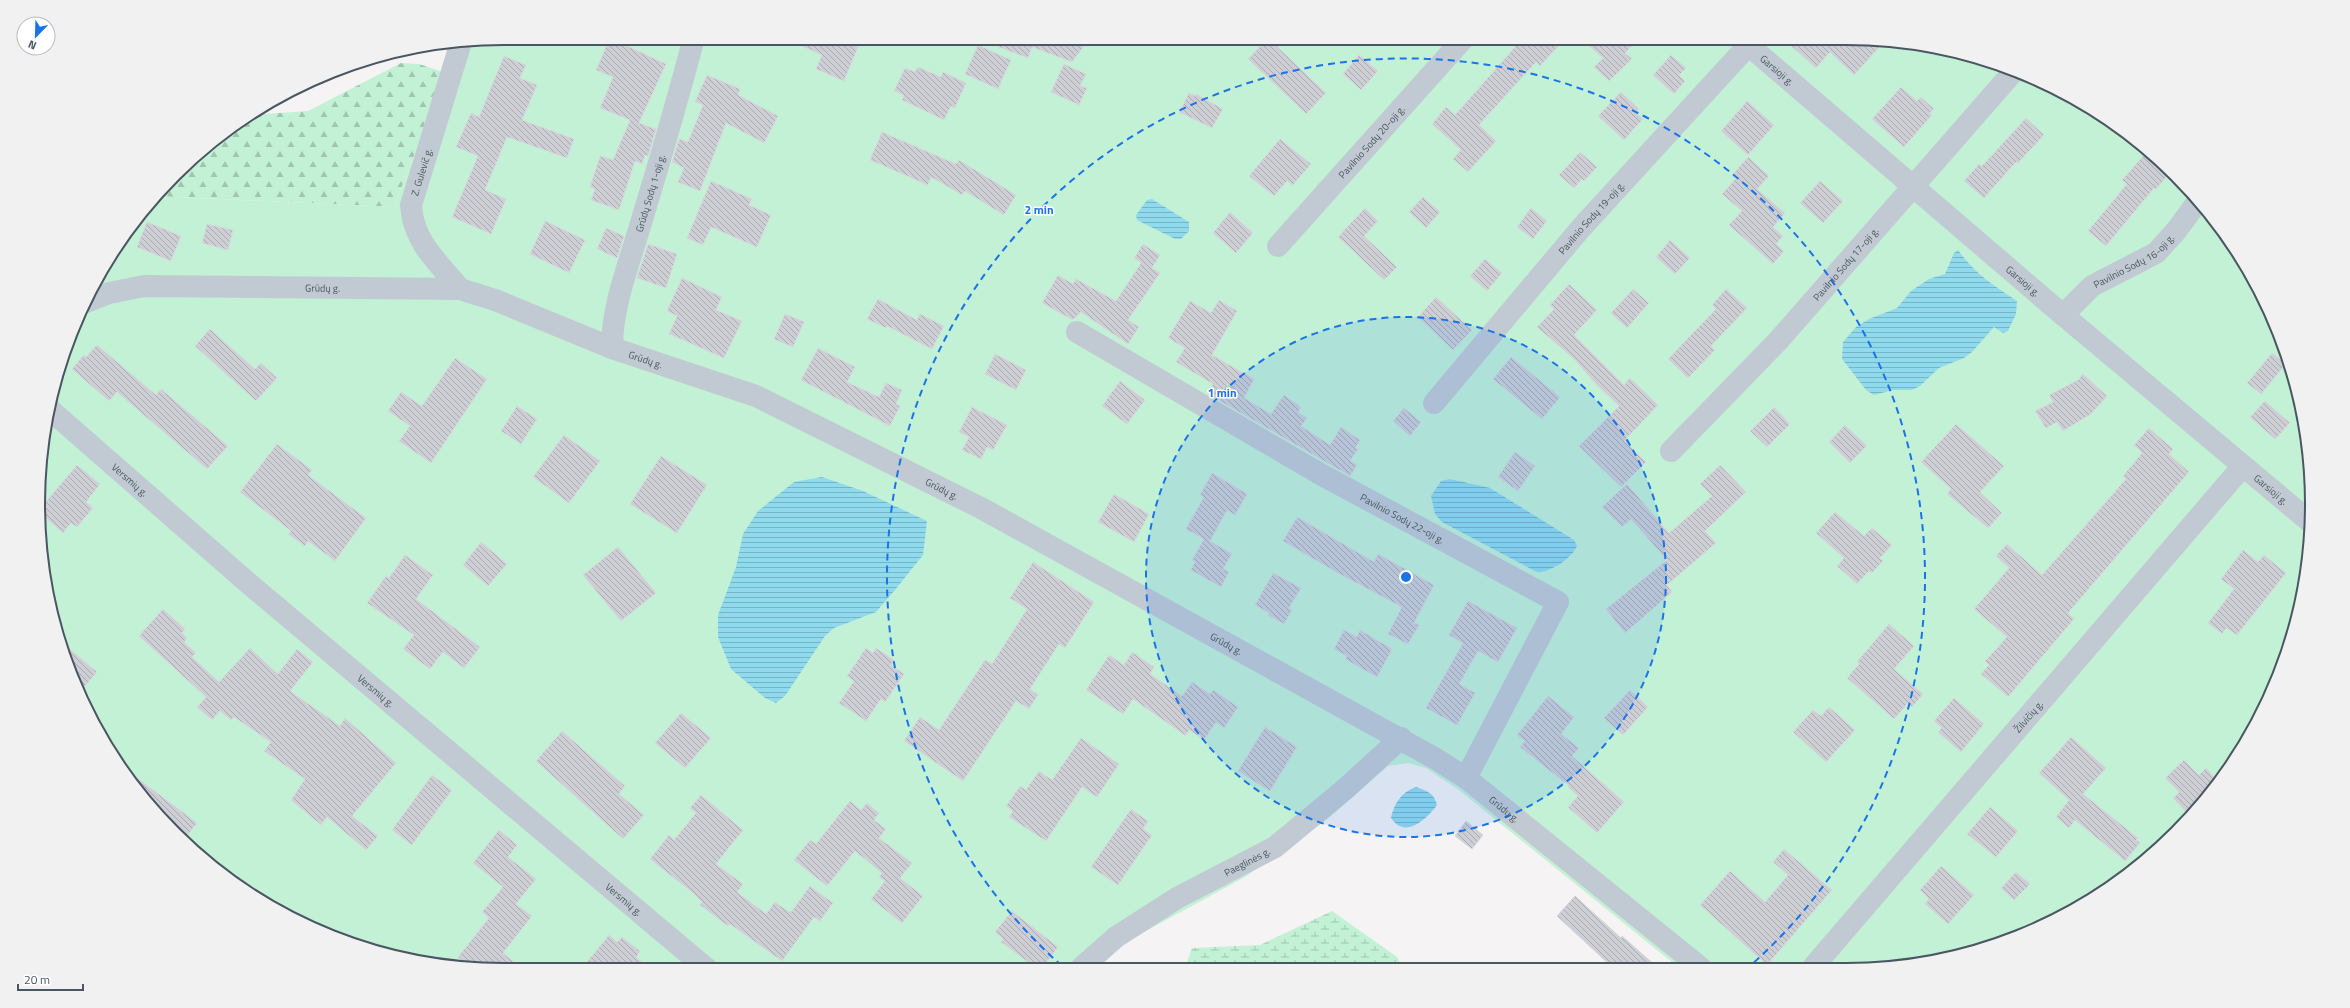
<svg xmlns="http://www.w3.org/2000/svg" width="2350" height="1008" font-family="'Titillium Web',sans-serif">
  <style>
    .forest { fill: url(#forest-firs) }
    .wetland { fill: url(#wetland-marsh) }
    .green { fill: #c3f1d5 }
    .water { fill: url(#water-rules) }
    .building { fill: url(#building-back-hatch); stroke: #d7d9de }
    .lines { fill: none; stroke-linecap: round; stroke-linejoin: round }
    .minor { stroke: #c1cad2; stroke-width: 22 }
    .ring { fill: none; stroke: #1a73e8; stroke-width: 2; stroke-dasharray: 7 5 }
    .labels { text-anchor: middle; stroke-width: 3; stroke-linejoin: round; paint-order: stroke }
    .street-label { font-size: 10px; fill: #4a5661; stroke: #fff }
    .rim { fill: none; stroke: #4a5661; stroke-width: 2 }
    .centre { fill: #1a73e8; stroke: #fff; stroke-width: 2 }
    .ring-label { font-size: 12px; text-anchor: middle; font-weight: bold; fill: #1a73e8; stroke: #fff; stroke-width: 3; stroke-linejoin: round; paint-order: stroke }
  </style>
  <defs>
    <pattern id="forest-firs" width="22" height="20" patternUnits="userSpaceOnUse"><rect width="22" height="20" fill="#c3f1d5"/><path d="M5 1l3.5 6h-7zM16 11l3.5 6h-7z" fill="#a0c6b0"/></pattern>
    <pattern id="wetland-marsh" width="20" height="14" patternUnits="userSpaceOnUse"><rect width="20" height="14" fill="#c3f1d5"/><path d="M1 5h8M5 5V1M11 12h8M15 12V8" fill="none" stroke="#a0c6b0"/></pattern>
    <pattern id="water-rules" width="6" height="5" patternUnits="userSpaceOnUse"><rect width="6" height="5" fill="#90daee"/><path d="M0 2.5h6" fill="none" stroke="#78b4c4"/></pattern>
    <pattern id="building-back-hatch" width="6" height="6" patternUnits="userSpaceOnUse"><rect width="6" height="6" fill="#cdcfd5"/><path d="M-1 5l2 2M0 0l6 6M5-1l2 2" fill="none" stroke="#a8abb0"/></pattern>
  </defs>
  <rect width="100%" height="100%" fill="#f5f3f3"/>
  <polygon class="forest" points="401,63 419,64 446,73 394,207 154,196 197,153 254,112 264,114 308,111"/>
  <polygon class="wetland" points="1332,911 1397,957 1402,967 1185,968 1192,948 1260,945"/>
  <polygon class="green" points="504,38 1846,38 1937,47 1996,63 2079,101 2153,154 2216,221 2264,298 2296,384 2311,474 2308,565 2287,654 2233,763 2153,855 2052,922 1996,945 1907,966 1678,967 1459,790 1426,768 1408,763 1388,766 1329,818 1245,877 1122,944 1097,968 504,970 413,961 354,945 271,908 197,855 153,811 100,737 63,654 42,565 38,504 47,413 63,354 100,271 154,196 394,207 446,73 455,43"/>
  <g class="water">
    <polygon points="1152,199 1189,222 1189,231 1181,239 1175,239 1137,220 1136,215 1147,200"/>
    <path d="M1958 250C1974 273 1994 286 2017 301L2016 314 2008 331 2003 333 1994 327 1972 352 1964 358 1939 368 1920 386 1912 390H1893L1874 395 1866 390 1842 359 1843 342 1856 327 1869 319 1897 308 1911 291 1929 279 1945 274 1954 253Z"/>
    <polygon points="822,477 863,491 927,521 923,555 895,590 876,612 834,628 825,636 785,696 776,703 765,698 731,669 718,637 718,615 736,567 743,534 758,511 794,482"/>
    <path d="M1450 479 1490 488 1574 540 1577 546C1572 558 1550 573 1537 572L1442 522 1435 514 1431 496 1441 481Z"/>
    <path d="M1416 787C1427 791 1434 793 1437 805 1426 820 1405 839 1391 818 1394 804 1401 792 1416 787Z"/>
  </g>
  <g class="building">
    <polygon points="610,38 666,64 639,123 656,129 648,156 645,155 642,164 635,161 619,210 591,200 595,189 590,187 600,156 613,160 630,120 600,108 613,77 596,70"/>
    <polygon points="784,38 838,38 858,47 844,81 816,69 822,55"/>
    <polygon points="980,38 1090,38 1072,62 1032,47 1028,58 980,40"/>
    <polygon points="1268,38 1326,93 1306,114 1248,59"/>
    <polygon points="1523,38 1566,38 1540,66 1536,62 1479,125 1496,141 1468,172 1453,159 1461,150 1432,124 1446,107 1455,115"/>
    <polygon points="1580,38 1639,38 1625,53 1632,59 1609,81 1594,67 1603,58"/>
    <polygon points="1782,38 1846,38 1884,42 1854,75 1830,52 1816,68"/>
    <polygon points="978,45 1011,60 998,89 965,74"/>
    <polygon points="1359,55 1378,71 1361,90 1343,74"/>
    <polygon points="1671,55 1686,68 1679,75 1685,81 1674,94 1653,75"/>
    <polygon points="504,56 526,65 520,78 537,85 522,120 574,139 567,158 507,137 485,190 506,199 491,234 452,217 478,156 456,147 471,113 479,117"/>
    <polygon points="1064,64 1086,74 1080,86 1087,88 1079,105 1051,92"/>
    <polygon points="918,67 941,77 943,72 966,83 955,108 951,106 944,120 902,100 904,95 894,91 905,68 915,72"/>
    <polygon points="707,75 740,89 738,95 778,116 764,143 726,123 700,191 678,182 684,168 672,162 679,139 688,142 703,105 695,102"/>
    <polygon points="1901,87 1917,101 1921,97 1934,109 1930,113 1932,115 1904,147 1872,119"/>
    <polygon points="1621,92 1639,109 1636,113 1643,119 1624,140 1598,116"/>
    <polygon points="1189,93 1195,96 1196,94 1223,109 1212,128 1179,112"/>
    <polygon points="1747,101 1774,125 1748,155 1721,131"/>
    <polygon points="2026,118 2044,135 2018,163 2016,162 1984,198 1964,181 1979,164 1982,166"/>
    <polygon points="882,132 956,164 959,160 1016,195 1004,215 965,191 962,195 931,177 928,185 870,160"/>
    <polygon points="1280,139 1311,164 1293,185 1287,181 1274,196 1249,176"/>
    <polygon points="1580,152 1597,167 1584,181 1582,179 1574,188 1559,175"/>
    <polygon points="2145,154 2168,175 2156,189 2154,188 2106,246 2088,231 2127,184 2122,180"/>
    <polygon points="1748,157 1769,176 1757,189 1785,213 1773,227 1783,236 1776,244 1784,251 1773,264 1729,225 1742,211 1722,194 1737,177 1733,174"/>
    <polygon points="711,181 752,199 749,205 771,215 757,247 711,227 703,245 687,238"/>
    <polygon points="1820,181 1843,201 1823,223 1800,203"/>
    <polygon points="1423,197 1440,212 1426,228 1409,212"/>
    <polygon points="1365,208 1378,221 1364,236 1397,267 1384,280 1338,237"/>
    <polygon points="1531,208 1547,221 1533,239 1517,227"/>
    <polygon points="1230,212 1253,233 1236,253 1213,233"/>
    <polygon points="545,221 585,240 569,273 530,254"/>
    <polygon points="147,222 181,236 171,261 137,247"/>
    <polygon points="207,224 233,230 228,250 202,243"/>
    <polygon points="606,228 624,236 617,258 597,249"/>
    <polygon points="1670,240 1690,258 1675,274 1656,257"/>
    <polygon points="648,244 677,254 666,288 637,278"/>
    <polygon points="1143,244 1160,255 1152,268 1160,273 1128,320 1139,327 1128,344 1081,312 1073,320 1042,303 1058,275 1073,284 1076,279 1116,301 1141,263 1134,258"/>
    <polygon points="1485,259 1502,273 1487,291 1470,276"/>
    <polygon points="682,278 722,297 716,310 742,321 724,358 669,334 677,316 667,311"/>
    <polygon points="1569,284 1597,310 1574,335 1624,385 1630,378 1658,405 1624,441 1646,462 1621,487 1579,446 1619,406 1595,383 1574,359 1537,327 1554,309 1550,305"/>
    <polygon points="1633,289 1649,303 1627,328 1611,313"/>
    <polygon points="1726,289 1747,308 1711,346 1715,350 1688,378 1668,359 1716,309 1712,305"/>
    <polygon points="1436,297 1472,330 1453,350 1418,317"/>
    <polygon points="878,299 917,320 920,314 944,326 932,349 887,326 886,328 867,319"/>
    <polygon points="1219,300 1237,311 1212,355 1254,379 1244,398 1271,414 1284,395 1301,407 1298,412 1307,418 1301,426 1330,445 1341,427 1360,440 1355,448 1358,449 1350,461 1357,465 1350,476 1208,394 1213,384 1176,362 1185,348 1168,338 1190,301 1211,313"/>
    <polygon points="785,314 804,322 793,347 774,339"/>
    <polygon points="210,329 255,369 261,363 277,378 256,401 195,346"/>
    <polygon points="97,345 156,395 161,389 228,446 207,469 117,392 109,401 72,369 84,355 86,357"/>
    <polygon points="818,348 855,367 847,382 879,397 886,383 902,390 896,404 900,406 890,426 801,380"/>
    <polygon points="2272,353 2286,364 2261,394 2247,383"/>
    <polygon points="995,354 1026,370 1016,390 985,374"/>
    <polygon points="1511,357 1560,397 1542,419 1493,379"/>
    <polygon points="455,358 487,379 431,463 399,441 410,426 388,411 401,392 422,406"/>
    <polygon points="2083,374 2107,396 2091,414 2063,431 2057,422 2046,428 2035,411 2053,402 2049,395 2078,380"/>
    <polygon points="1120,381 1145,400 1127,424 1102,406"/>
    <polygon points="2265,401 2290,423 2275,439 2250,417"/>
    <polygon points="517,406 537,419 521,444 501,431"/>
    <polygon points="972,407 1007,425 993,450 987,447 981,459 962,450 969,437 959,432"/>
    <polygon points="1774,407 1790,424 1767,447 1750,431"/>
    <polygon points="1404,408 1421,422 1410,436 1393,421"/>
    <polygon points="1956,424 2004,466 1980,492 2002,513 1988,528 1947,494 1951,489 1921,462"/>
    <polygon points="1845,425 1867,446 1850,463 1829,442"/>
    <polygon points="2149,428 2173,449 2169,454 2189,472 2068,613 2074,619 2008,697 1981,674 1989,665 1985,661 2007,637 1974,609 2009,568 1996,556 2007,544 2042,575 2126,479 2123,476 2142,453 2134,445"/>
    <polygon points="564,435 600,461 569,503 533,477"/>
    <polygon points="277,444 312,470 308,475 366,518 335,561 308,541 305,546 288,534 291,531 240,492"/>
    <polygon points="1515,452 1535,466 1518,491 1498,477"/>
    <polygon points="661,456 707,485 677,533 630,504"/>
    <polygon points="77,465 100,484 86,502 93,508 77,527 71,523 63,533 38,511"/>
    <polygon points="1720,465 1746,492 1705,531 1716,543 1667,585 1672,592 1625,633 1606,609 1667,560 1631,519 1622,527 1602,507 1627,484 1669,533 1712,496 1700,484"/>
    <polygon points="1212,473 1247,494 1235,515 1227,510 1210,541 1232,554 1223,569 1229,572 1221,587 1191,570 1195,562 1192,560 1204,539 1186,529 1204,497 1200,495"/>
    <polygon points="1114,494 1149,514 1134,542 1098,522"/>
    <polygon points="1835,512 1864,536 1872,528 1892,545 1880,558 1883,561 1872,573 1869,571 1857,584 1837,566 1844,558 1816,533"/>
    <polygon points="1297,517 1374,562 1378,554 1434,585 1414,623 1419,625 1408,644 1388,634 1402,607 1338,573 1283,541"/>
    <polygon points="481,542 507,564 488,586 463,565"/>
    <polygon points="618,547 656,593 621,621 583,575"/>
    <polygon points="2243,550 2258,562 2264,555 2286,573 2237,635 2226,628 2222,634 2208,623 2234,589 2221,579"/>
    <polygon points="405,555 433,575 416,599 480,647 464,668 443,652 430,669 403,649 414,635 367,603 386,576 389,578"/>
    <polygon points="1033,562 1094,602 1065,648 1059,644 1030,689 1038,695 1029,709 1016,701 963,781 904,741 920,717 939,730 985,660 992,664 1027,609 1010,598"/>
    <polygon points="1273,573 1301,588 1289,608 1292,610 1284,624 1268,615 1269,613 1255,605"/>
    <polygon points="1468,601 1517,628 1498,662 1478,651 1459,684 1475,693 1457,725 1426,708 1463,643 1449,635"/>
    <polygon points="163,609 185,629 182,633 187,638 184,642 196,653 192,657 219,682 250,648 278,674 297,649 313,662 290,691 340,726 345,718 396,763 352,816 378,836 366,850 327,817 321,825 291,800 305,779 264,751 271,742 234,717 231,720 220,711 212,720 197,707 206,697 139,636"/>
    <polygon points="1889,624 1914,646 1894,669 1923,694 1912,707 1908,703 1894,719 1847,678 1859,664 1857,662"/>
    <polygon points="1344,630 1357,637 1360,630 1392,649 1377,677 1345,659 1347,656 1334,649"/>
    <polygon points="60,641 97,672 80,692 63,654"/>
    <polygon points="866,648 873,653 876,648 894,660 891,665 904,674 885,702 881,699 866,721 839,703 854,681 847,676"/>
    <polygon points="1132,652 1154,667 1150,674 1182,696 1192,682 1210,694 1213,690 1238,707 1224,728 1216,722 1204,740 1189,730 1186,736 1133,699 1123,714 1086,690 1109,655 1124,665"/>
    <polygon points="1630,690 1648,707 1623,735 1604,718"/>
    <polygon points="1548,696 1574,717 1561,734 1579,748 1572,756 1624,802 1597,833 1568,807 1578,796 1568,787 1569,786 1520,747 1525,741 1517,735"/>
    <polygon points="1954,698 1984,724 1961,752 1938,732 1942,728 1934,721"/>
    <polygon points="1829,707 1855,730 1826,762 1793,732 1813,710 1821,716"/>
    <polygon points="681,713 711,738 685,768 655,743"/>
    <polygon points="1265,727 1297,747 1270,791 1238,771"/>
    <polygon points="562,731 625,786 619,794 644,815 623,839 536,761"/>
    <polygon points="2071,737 2106,768 2083,794 2138,838 2136,840 2140,843 2125,861 2075,820 2069,828 2056,817 2069,800 2039,773"/>
    <polygon points="1081,738 1119,764 1097,797 1082,787 1046,841 1009,817 1013,811 1006,806 1020,786 1026,790 1039,771 1052,780"/>
    <polygon points="2184,760 2199,775 2206,768 2218,781 2188,814 2173,798 2179,792 2165,778"/>
    <polygon points="132,774 197,823 183,841 153,811 129,777"/>
    <polygon points="432,775 452,790 412,845 392,830"/>
    <polygon points="701,795 743,830 716,864 743,884 737,892 766,914 775,902 789,912 792,911 810,886 833,903 820,921 814,917 782,961 730,924 728,926 700,905 702,902 693,893 650,859 669,835 674,840 696,813 690,808"/>
    <polygon points="850,801 861,810 867,803 879,813 874,820 886,829 879,838 912,863 900,878 923,896 902,923 871,899 885,881 879,877 882,873 855,851 827,886 794,860 810,840 816,844"/>
    <polygon points="1990,807 2018,831 1996,857 1967,834"/>
    <polygon points="1131,809 1148,821 1143,829 1152,835 1118,885 1091,867"/>
    <polygon points="1466,821 1483,835 1472,849 1455,836"/>
    <polygon points="499,830 517,845 508,857 536,879 516,904 532,916 503,953 524,970 470,967 458,957 489,918 482,912 503,887 473,863"/>
    <polygon points="1784,849 1832,890 1767,965 1700,905 1730,871 1765,902 1788,875 1773,862"/>
    <polygon points="1941,866 1974,895 1948,924 1925,904 1929,899 1920,890"/>
    <polygon points="2016,872 2030,884 2014,900 2001,888"/>
    <polygon points="1575,896 1621,938 1622,936 1657,967 1612,967 1557,916"/>
    <polygon points="1012,911 1058,947 1042,968 1036,968 1001,942 1003,939 995,932"/>
    <polygon points="609,935 617,942 622,937 640,951 636,957 651,970 596,970 587,962"/>
  </g>
  <g class="lines">
    <g class="minor">
      <path id="s1" d="M1740 38 2063 315 2309 521"/>
      <path id="s2" d="M1278 246 1464 38"/>
      <path id="s3" d="M460 289C438 262 413 242 411 205L461 42"/>
      <path id="s4" d="M86 302 109 293 144 286 460 289 495 300 612 348 756 396 981 508 1436 759 1466 778 1700 967"/>
      <path id="s5" d="M2063 315 2092 286 2156 253 2176 231 2198 201"/>
      <path id="s6" d="M1077 332 1322 475 1558 602 1466 778"/>
      <path id="s7" d="M612 348C612 303 631 259 643 216 661 157 678 98 694 38"/>
      <path id="s8" d="M1434 403 1581 228 1755 38"/>
      <path id="s9" d="M48 408 247 582 707 969"/>
      <path id="s10" d="M1671 451 1778 341 2014 71"/>
      <path id="s11" d="M1814 966 2242 467"/>
      <path id="s12" d="M1081 968 1116 937 1177 898 1275 847 1344 790 1401 738"/>
    </g>
  </g>
  <circle cx="1406" cy="577" r="260" fill="#1a73e8" fill-opacity=".12"/>
  <g class="ring">
    <circle cx="1406" cy="577" r="260"/>
    <path d="M1062 966A519 519 0 1 1 1750 966"/>
  </g>
  <g class="labels">
    <g class="street-label">
      <text dy="4" stroke="none"><textPath href="#s1" startOffset="49">Garsioji g.</textPath></text>
      <text dy="4" stroke="none"><textPath href="#s2" startOffset="140">Pavilnio Sodų 20-oji g.</textPath></text>
      <text dy="4" stroke="none"><textPath href="#s3" startOffset="134">Z. Gulevič g.</textPath></text>
      <text dy="4" stroke="none"><textPath href="#s7" startOffset="160">Grūdų Sodų 1-oji g.</textPath></text>
      <text dy="4" stroke="none"><textPath href="#s8" startOffset="243">Pavilnio Sodų 19-oji g.</textPath></text>
      <text dy="4" stroke="none"><textPath href="#s5" startOffset="90">Pavilnio Sodų 16-oji g.</textPath></text>
      <text dy="4" stroke="none"><textPath href="#s10" startOffset="256">Pavilnio Sodų 17-oji g.</textPath></text>
      <text dy="4" stroke="none"><textPath href="#s1" startOffset="373">Garsioji g.</textPath></text>
      <text dy="4" stroke="none"><textPath href="#s4" startOffset="239">Grūdų g.</textPath></text>
      <text dy="4" stroke="none"><textPath href="#s4" startOffset="575">Grūdų g.</textPath></text>
      <text dy="4" stroke="none"><textPath href="#s9" startOffset="109">Versmių g.</textPath></text>
      <text dy="4" stroke="none"><textPath href="#s4" startOffset="899">Grūdų g.</textPath></text>
      <text dy="4" stroke="none"><textPath href="#s1" startOffset="697">Garsioji g.</textPath></text>
      <text dy="4" stroke="none"><textPath href="#s6" startOffset="375">Pavilnio Sodų 22-oji g.</textPath></text>
      <text dy="4" stroke="none"><textPath href="#s4" startOffset="1223">Grūdų g.</textPath></text>
      <text dy="4" stroke="none"><textPath href="#s9" startOffset="433">Versmių g.</textPath></text>
      <text dy="4" stroke="none"><textPath href="#s11" startOffset="329">Žilvičių g.</textPath></text>
      <text dy="4" stroke="none"><textPath href="#s4" startOffset="1547">Grūdų g.</textPath></text>
      <text dy="4" stroke="none"><textPath href="#s12" startOffset="198">Paeglinės g.</textPath></text>
      <text dy="4" stroke="none"><textPath href="#s9" startOffset="757">Versmių g.</textPath></text>
    </g>
  </g>
  <path d="M0 0H2350V1008H0ZM504 45H1846A459 459 0 0 1 2305 504V504A459 459 0 0 1 1846 963H504A459 459 0 0 1 45 504V504A459 459 0 0 1 504 45Z" fill="#f1f1f2" fill-rule="evenodd"/>
  <path class="rim" d="M504 45H1846A459 459 0 0 1 2305 504V504A459 459 0 0 1 1846 963H504A459 459 0 0 1 45 504V504A459 459 0 0 1 504 45Z"/>
  <circle cx="1406" cy="577" r="6" class="centre"/>
  <g class="ring-label">
    <text x="1039" y="214">2 min</text>
    <text x="1222" y="397">1 min</text>
  </g>
  <g transform="translate(36 36) rotate(203)"><circle r="19" fill="#ffffff" stroke="#b7bbc0"/>
  <path d="M0-3L7 15L0 10L-7 15Z" fill="#1a73e8"/>
  <text y="-6" font-size="11" font-weight="bold" text-anchor="middle" fill="#4a5661">N</text>
  </g>
  <path d="M18 984v6h65v-6" fill="none" stroke="#4a5661" stroke-width="2"/>
  <text x="24" y="984" font-size="12" fill="#4a5661" stroke="#ffffff" stroke-width="3" paint-order="stroke">20 m</text>
</svg>
